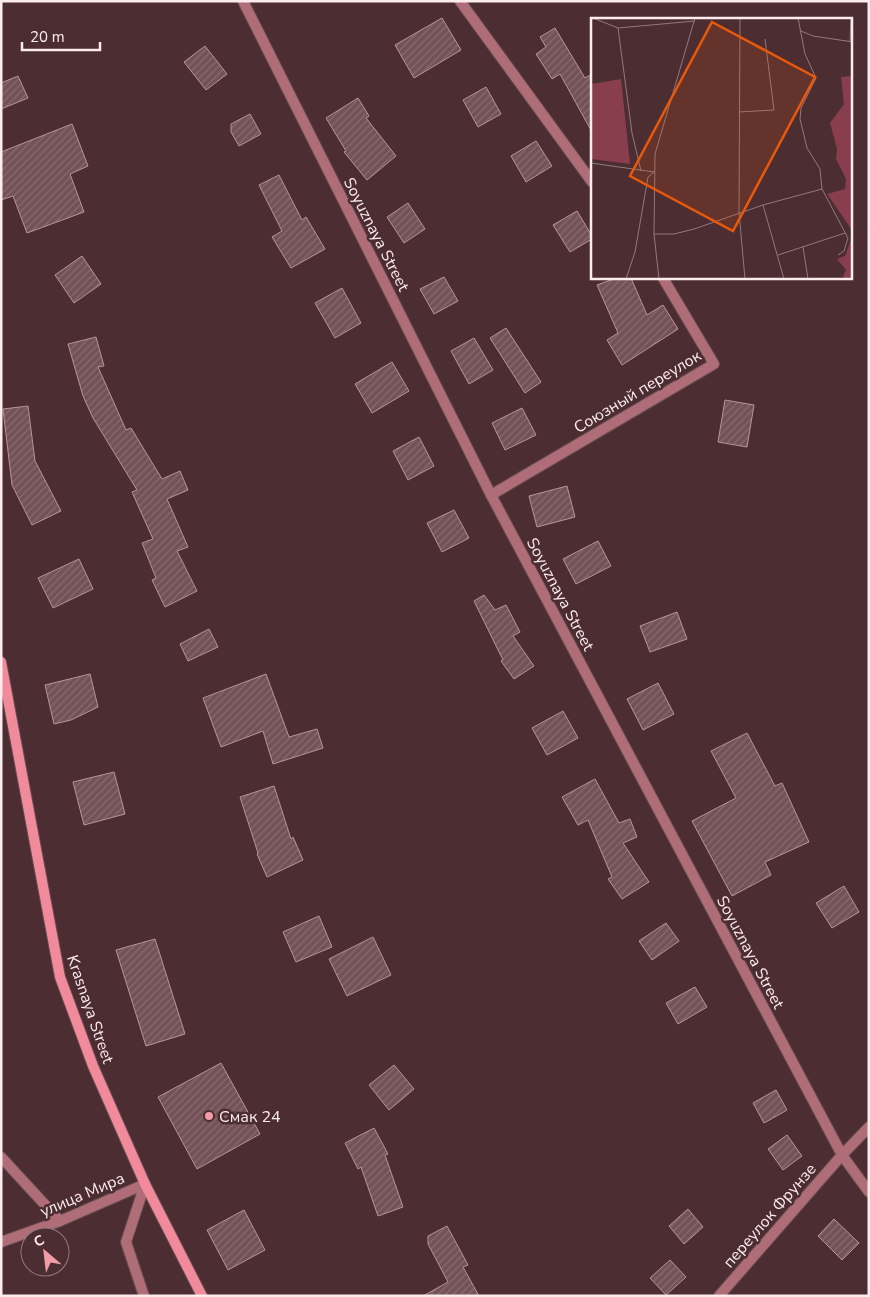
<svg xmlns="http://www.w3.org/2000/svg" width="870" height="1297" font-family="'Nunito Sans',sans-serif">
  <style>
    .building { fill: url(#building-hatch); stroke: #ba9499 }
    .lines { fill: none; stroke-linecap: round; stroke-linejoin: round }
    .street-casing { stroke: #684c50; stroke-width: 12 }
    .secondary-casing { stroke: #684c50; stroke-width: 12 }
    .street { stroke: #af6e77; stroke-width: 10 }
    .secondary { stroke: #f18a9a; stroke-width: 10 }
    .poi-dot { fill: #f39aa7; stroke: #4c2d32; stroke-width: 2 }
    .labels { text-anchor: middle; stroke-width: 5; stroke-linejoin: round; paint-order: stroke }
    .street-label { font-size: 16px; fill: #fdecee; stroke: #4c2d32 }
    .poi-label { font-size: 16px; fill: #fdecee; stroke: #4c2d32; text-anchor: start }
    .inset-road { fill: none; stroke: #93797d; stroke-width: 1 }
    .view { fill: #e8590c; fill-opacity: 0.15; stroke: #e8590c; stroke-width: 2.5 }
    .inset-edge { fill: none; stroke: #fdecee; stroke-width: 2.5 }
  </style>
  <defs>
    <pattern id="building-hatch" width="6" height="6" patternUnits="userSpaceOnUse" patternTransform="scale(1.25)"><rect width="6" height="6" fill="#735156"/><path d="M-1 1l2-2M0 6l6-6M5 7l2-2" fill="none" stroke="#886a6f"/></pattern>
  </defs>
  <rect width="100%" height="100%" fill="#4c2d32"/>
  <g class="building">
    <polygon points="442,18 461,50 414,78 395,45"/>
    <polygon points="555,28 585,78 592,74 592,132 560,74 552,79 536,54 546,47 540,37"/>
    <polygon points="205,46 227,74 206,90 184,62"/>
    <polygon points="18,76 28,98 1,109 1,83"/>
    <polygon points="486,87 501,114 478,127 463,100"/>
    <polygon points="358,98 369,116 366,118 396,156 367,180 344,152 346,151 326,118"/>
    <polygon points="250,114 261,134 239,146 231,132 231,124"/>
    <polygon points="72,124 88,166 70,174 84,212 27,233 13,196 1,200 1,152"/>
    <polygon points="536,141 552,166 526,182 511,156"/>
    <polygon points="279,175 302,220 306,217 325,249 291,268 272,237 282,231 259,185"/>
    <polygon points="408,203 425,229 404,243 387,217"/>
    <polygon points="577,211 592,236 592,239 570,252 553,225"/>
    <polygon points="82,256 101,284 74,303 55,275"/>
    <polygon points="444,277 458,301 434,314 420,289"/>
    <polygon points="616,278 631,278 647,315 663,305 678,329 622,365 607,340 618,333 597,285"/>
    <polygon points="342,288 361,323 335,338 315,303"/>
    <polygon points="506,328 541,382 525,393 490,338"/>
    <polygon points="96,337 104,366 98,367 126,430 131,428 162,479 180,471 188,490 167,499 188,547 177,551 197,591 165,607 152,580 156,578 142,543 153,539 132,492 137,490 93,418 83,396 68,344"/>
    <polygon points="474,338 493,370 469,384 451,351"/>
    <polygon points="392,362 409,391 372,413 355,384"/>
    <polygon points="725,400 754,405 747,447 718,442"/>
    <polygon points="28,406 35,461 61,511 32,525 12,485 3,409"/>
    <polygon points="522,408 536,435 505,450 492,423"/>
    <polygon points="419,437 434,466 408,480 393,451"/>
    <polygon points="567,486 575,517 537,527 529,496"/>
    <polygon points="454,510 469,538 442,552 427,523"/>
    <polygon points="598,541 611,566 576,584 563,559"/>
    <polygon points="79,559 93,589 53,608 38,578"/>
    <polygon points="484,595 495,610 506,605 520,632 513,636 534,666 514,679 501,661 503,660 474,601"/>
    <polygon points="677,612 687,639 650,652 640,626"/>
    <polygon points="209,629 218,647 188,661 180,644"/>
    <polygon points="90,674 98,707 71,720 54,724 45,685"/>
    <polygon points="266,674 289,737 317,729 323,748 273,764 263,731 221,747 203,698"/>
    <polygon points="658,683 674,714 643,730 627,699"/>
    <polygon points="563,711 578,738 547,755 532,728"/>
    <polygon points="747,733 775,786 782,783 809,842 765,862 771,875 732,896 692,821 736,798 711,751"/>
    <polygon points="114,772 125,814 84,825 73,782"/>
    <polygon points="595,779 619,823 630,819 637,837 623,843 649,882 622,899 608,879 612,877 588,820 578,825 562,797"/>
    <polygon points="274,786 291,839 293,837 303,860 267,877 257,854 258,853 240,797"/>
    <polygon points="844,886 859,912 832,928 816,903"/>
    <polygon points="319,916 332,947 296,962 283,932"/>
    <polygon points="666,923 679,941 652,960 639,941"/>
    <polygon points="373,937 391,975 347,996 329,959"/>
    <polygon points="155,939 185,1034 146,1046 116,950"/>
    <polygon points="695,987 707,1007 678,1024 666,1003"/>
    <polygon points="221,1063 260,1134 197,1169 158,1097"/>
    <polygon points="394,1065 414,1089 389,1110 369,1085"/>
    <polygon points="776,1090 787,1110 764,1123 753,1103"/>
    <polygon points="374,1128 388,1154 385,1155 403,1207 378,1216 361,1167 358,1169 345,1143"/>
    <polygon points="787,1135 802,1156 783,1170 768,1149"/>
    <polygon points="688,1209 703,1227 684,1244 669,1226"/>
    <polygon points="244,1210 265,1250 228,1270 207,1230"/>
    <polygon points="834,1219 859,1243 842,1260 818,1236"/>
    <polygon points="447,1226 468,1265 463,1267 479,1296 423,1296 448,1282 428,1244 428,1236"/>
    <polygon points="670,1260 686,1277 666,1295 650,1278"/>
  </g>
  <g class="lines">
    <g class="street-casing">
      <g id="street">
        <polyline points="243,1 491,495 842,1155 869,1192"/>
        <polyline points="460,1 592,182"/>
        <polyline points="491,495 714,364 663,278"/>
        <polyline points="1,1157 60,1221"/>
        <polyline points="1,1242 60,1221 145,1184"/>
        <polyline points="144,1296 126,1242 145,1184"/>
        <polyline points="719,1296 842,1155 869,1127"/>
      </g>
    </g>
    <g class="secondary-casing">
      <polyline id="secondary" points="1,662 60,977 93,1066 145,1184 202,1296"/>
    </g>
    <use href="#street" class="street"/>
    <use href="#secondary" class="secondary"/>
  </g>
  <circle class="poi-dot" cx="209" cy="1116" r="5"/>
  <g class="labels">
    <g class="street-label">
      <text transform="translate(377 234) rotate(63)" y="6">Soyuznaya Street</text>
      <text transform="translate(637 391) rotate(-31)" y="6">Союзный переулок</text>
      <text transform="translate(561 594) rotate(62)" y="6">Soyuznaya Street</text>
      <text transform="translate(751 952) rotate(62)" y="6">Soyuznaya Street</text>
      <text transform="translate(91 1009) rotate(71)" y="6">Krasnaya Street</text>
      <text transform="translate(82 1194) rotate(-23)" y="6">улица Мира</text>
      <text transform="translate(769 1215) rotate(-49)" y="6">переулок Фрунзе</text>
    </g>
    <g class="poi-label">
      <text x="219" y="1122">Смак 24</text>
    </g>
  </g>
  <g transform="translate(591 18)">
    <rect width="261" height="261" fill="#4c2d32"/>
    <path d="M30 61 39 146 0 141V66Z" fill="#883e4c"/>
    <path d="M261 58H262L261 212 236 176 254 171 255 161 245 141 246 131 239 105 253 86 250 59ZM261 219V261H254L252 258 255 252 246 241 254 238Z" fill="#883e4c"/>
    <path class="inset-road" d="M2 0 27 10 104 3M149 0 148 194 154 261M207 0 214 36 225 60 210 90 209 101 216 130 229 151 231 171 257 220 253 233 247 237M27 10 41 115 50 153M210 13 222 18 262 24M259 24 260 0M148 94 183 92 174 21M0 145 63 154M172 187 193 261M63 216H83L103 211 172 187 231 171M212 229 217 261M187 237 254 215M35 261 44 234 57 159 63 154M68 261 63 216 64 136 104 0"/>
    <path class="view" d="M121 4 224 59 142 213 39 158Z"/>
    <rect width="261" height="261" class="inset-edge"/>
  </g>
  <rect width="870" height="1297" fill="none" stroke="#fdecee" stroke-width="5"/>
  <g transform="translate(45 1252) rotate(332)"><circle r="24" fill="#4c2d32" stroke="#93797d"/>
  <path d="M0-4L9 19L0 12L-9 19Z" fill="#f39aa7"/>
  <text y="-8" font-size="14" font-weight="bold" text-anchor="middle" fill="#fdecee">С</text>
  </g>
  <path d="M22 42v8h78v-8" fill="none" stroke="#fdecee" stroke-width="2.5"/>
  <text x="30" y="42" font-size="15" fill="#fdecee" stroke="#4c2d32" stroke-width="4" paint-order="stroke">20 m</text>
</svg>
